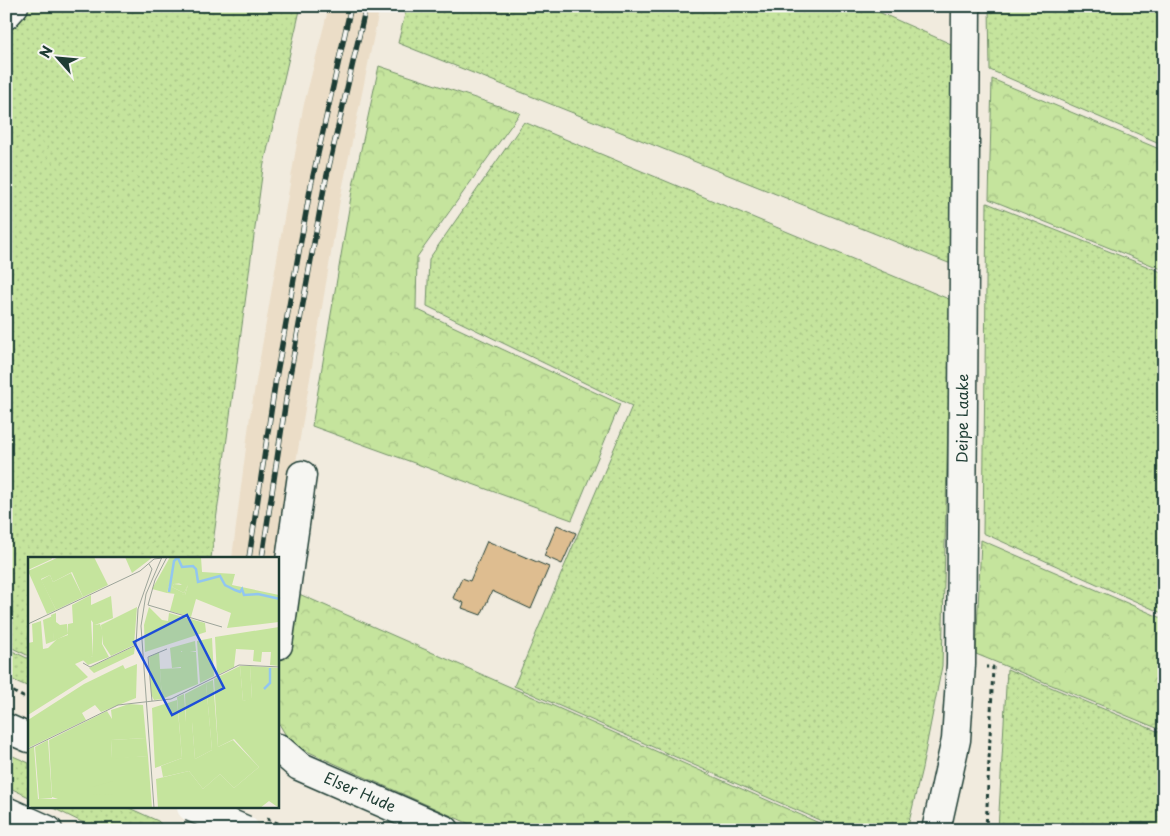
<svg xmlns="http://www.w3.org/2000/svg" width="1170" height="836" font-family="'Playpen Sans',sans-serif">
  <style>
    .built { fill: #ebddc7 }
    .grass { fill: url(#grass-dots); stroke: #729068 }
    .forest { fill: url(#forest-crowns); stroke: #729068 }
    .building { fill: #debd90; stroke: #1f3d34 }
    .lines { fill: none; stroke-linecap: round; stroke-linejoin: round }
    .minor-casing { stroke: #1f3d34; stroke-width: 31 }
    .path { stroke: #1f3d34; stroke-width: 3; stroke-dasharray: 4 4; stroke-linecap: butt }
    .minor { stroke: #f6f6f2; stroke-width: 28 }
    .rail-casing { stroke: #1f3d34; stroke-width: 5.5 }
    .rail { stroke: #f6f6f2; stroke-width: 4; stroke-dasharray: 11; stroke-linecap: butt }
    .minor-bridge-casing { stroke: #1f3d34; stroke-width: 31; stroke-linecap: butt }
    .minor-bridge { stroke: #f6f6f2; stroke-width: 28 }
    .labels { text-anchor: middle; stroke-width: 4; stroke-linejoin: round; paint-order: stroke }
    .street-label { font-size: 15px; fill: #1f3d34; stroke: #f6f6f2 }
    .inset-river { fill: none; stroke: #92c6ef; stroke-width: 2.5 }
    .inset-road { fill: none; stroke: #9da59a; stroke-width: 1 }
    .view { fill: #1d4ed8; fill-opacity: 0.15; stroke: #1d4ed8; stroke-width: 2.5 }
    .inset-edge { fill: none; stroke: #1f3d34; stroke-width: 2.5 }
  </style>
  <defs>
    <pattern id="grass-dots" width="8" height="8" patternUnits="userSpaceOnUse" patternTransform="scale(1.25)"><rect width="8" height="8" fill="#c5e49d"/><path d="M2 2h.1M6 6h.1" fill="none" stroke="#a9c488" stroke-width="1.8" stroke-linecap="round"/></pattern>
    <pattern id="forest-crowns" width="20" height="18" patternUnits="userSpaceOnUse" patternTransform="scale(1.25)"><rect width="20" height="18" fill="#c5e49d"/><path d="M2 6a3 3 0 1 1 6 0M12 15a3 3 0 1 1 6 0" fill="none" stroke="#a9c488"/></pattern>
  </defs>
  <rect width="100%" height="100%" fill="#f1ebde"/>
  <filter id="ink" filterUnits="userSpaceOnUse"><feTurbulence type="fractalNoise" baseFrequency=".02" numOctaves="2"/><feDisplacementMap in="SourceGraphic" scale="10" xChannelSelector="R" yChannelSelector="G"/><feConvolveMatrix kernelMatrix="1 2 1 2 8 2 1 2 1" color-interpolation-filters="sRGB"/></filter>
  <g filter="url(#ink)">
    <polygon class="built" points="329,6 380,6 340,200 278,569 278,558 232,558 250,416 303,108"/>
    <g class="grass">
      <polygon points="30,6 301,6 263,168 211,558 29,558 29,656 6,645 6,33"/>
      <polygon points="407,6 865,6 951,44 951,264 398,43"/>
      <polygon points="989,6 1164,6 1164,145 990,70"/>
      <polygon points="524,122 951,300 942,666 922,768 907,830 842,830 514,686 632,406 427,306 429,259"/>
      <polygon points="987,203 1164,273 1164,614 983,533"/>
      <polygon points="6,648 29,659 29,687 6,677"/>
      <polygon points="1007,669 1164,734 1164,830 998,830"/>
      <polygon points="6,753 29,763 29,797 6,786"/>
      <polygon points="51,807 127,807 158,821 167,830 98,830"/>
    </g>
    <g class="forest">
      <polygon points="379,66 520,113 417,257 416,309 620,404 572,520 312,426 352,191"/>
      <polygon points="992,79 1164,151 1164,270 989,199"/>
      <polygon points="981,540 1164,619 1164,731 976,654"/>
      <polygon points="290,590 835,830 483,830 291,744 278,722 278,672"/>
    </g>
    <g class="building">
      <polygon points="557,525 576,533 562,564 544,556"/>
      <polygon points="487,541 549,567 531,609 492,591 481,615 462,608 464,603 453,598 462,578 470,581"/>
    </g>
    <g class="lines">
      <g class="minor-casing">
        <g id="minor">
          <polyline points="6,15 14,6"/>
          <polyline points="278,645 302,475"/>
          <polyline points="6,728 29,738"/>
          <path id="s1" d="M278 748 299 766 445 830"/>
          <polyline points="6,811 48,830"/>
          <path id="s2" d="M936 830 956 740 961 664 966 6"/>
        </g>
      </g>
      <g class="path">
        <polyline points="6,688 29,700"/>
        <polyline points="267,819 296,830"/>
        <polyline points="986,830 993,667 986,667"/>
      </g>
      <use href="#minor" class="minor"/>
      <g class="rail-casing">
        <g id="rail">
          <polyline points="249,558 276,378 311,185 351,6"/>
          <polyline points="262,558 289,380 324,188 366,6"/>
          <polyline points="215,830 218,807"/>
          <polyline points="229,830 231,807"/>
        </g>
      </g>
      <use href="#rail" class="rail"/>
      <g class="minor-bridge-casing">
        <polyline id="minor-bridge" points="191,807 245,830"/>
      </g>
      <use href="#minor-bridge" class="minor-bridge"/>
    </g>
  </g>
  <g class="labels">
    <g class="street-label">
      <text dy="5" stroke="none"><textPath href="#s2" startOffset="414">Deipe Laake</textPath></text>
      <text dy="5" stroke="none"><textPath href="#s1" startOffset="94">Elser Hude</textPath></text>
    </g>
  </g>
  <g transform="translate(28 557)">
    <rect width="251" height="251" fill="#f1ebde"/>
    <path d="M0 0H23L24 2 0 13ZM31 0H66L80 28 55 40 44 15 25 25 22 18 13 22 28 53 19 57 0 14ZM97 0H125L104 16ZM142 0H173L174 15 207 17 204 28 251 38V65L199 71 203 56 168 42 163 60 142 54 147 35 157 38 160 28 156 36 144 30 146 27 154 28 143 21 139 36 124 32ZM63 38V48L83 39 85 61 67 68 63 63 65 99 47 107 60 120 0 158V86L5 85 4 67 13 64 15 92 20 91 29 82 40 78V67L45 66 44 48ZM109 50 106 88 83 99 75 87 73 68ZM121 50 134 63 140 64 141 56 177 66 178 75 117 95 116 68ZM25 59 26 84 18 87 15 63ZM251 70V109L242 108 243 95H234L233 105 225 104 226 93 208 92 206 110 189 118 187 80ZM184 81 186 119 172 126 169 84ZM107 89 106 97 66 116 61 111ZM156 93 168 95 170 127 134 142 132 112 153 111V95ZM109 107 108 141 73 155 67 148 54 156 58 163 0 191V163L56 127 95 108 97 112ZM212 109 215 144 224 141 222 109 251 111V251L241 244 232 251H130L128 222 161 214 175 232 192 217 206 231 231 210 206 182 190 190 186 122ZM178 126 184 193 167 202 164 165H158L157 137ZM149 143 154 201 127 211 124 151ZM101 147 115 148 118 181 83 183 84 201 120 199 124 251H4L0 247V193L6 189 10 242H30L24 240 21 183 79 154 84 162 83 153Z" fill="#c5e49d"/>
    <path d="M43 16 55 40 28 53 13 23 22 18 25 25ZM143 21 155 26 146 27 144 30 156 36 160 28 157 38 139 36ZM28 56V65L32 68 39 67 40 77 26 84 23 58ZM65 62 67 68 72 67 74 73V87L81 100 60 108 54 102 65 99ZM167 84 168 94H153V110L144 111 142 91ZM131 95 134 142 126 143 123 137 121 100ZM212 109H222L224 142 215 144ZM185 123 190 190 205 183 231 210 206 231 192 217 175 232 161 214 135 220 133 209 154 201 149 140 156 137 158 165H164L167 202 184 193 178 126ZM118 181 120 199 84 202 83 183ZM20 183 24 241 11 242 7 190ZM85 224V237L64 238V230Z" fill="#c5e49d"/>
    <path class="inset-river" d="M150 1 154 10 165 9 168 12 170 25 192 19 197 28 207 33 212 35 214 32 216 38 230 37 252 42M141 35 146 4 150 0M236 132 242 126V111"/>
    <path class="inset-road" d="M139 0 127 23 120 48 194 70M0 67 112 14 126 2 134 1M55 106 62 110 108 88 110 52 124 12 121 7M124 144 120 100 139 92M0 192 90 148 143 142 211 108 252 110M126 251 113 69 118 37 134 0"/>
    <path class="view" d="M159 58 196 131 144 158 106 85Z"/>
    <rect width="251" height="251" class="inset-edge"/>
  </g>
  <rect width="1170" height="836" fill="none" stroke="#f6f6f2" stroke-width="25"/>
  <rect x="12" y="12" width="1145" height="811" fill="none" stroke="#1f3d34" stroke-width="2" filter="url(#ink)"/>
  <g transform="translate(58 58) rotate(297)" stroke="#f6f6f2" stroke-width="4" paint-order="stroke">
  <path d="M0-4L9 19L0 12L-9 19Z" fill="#1f3d34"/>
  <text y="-8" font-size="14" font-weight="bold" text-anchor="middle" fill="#1f3d34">N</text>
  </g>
</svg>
